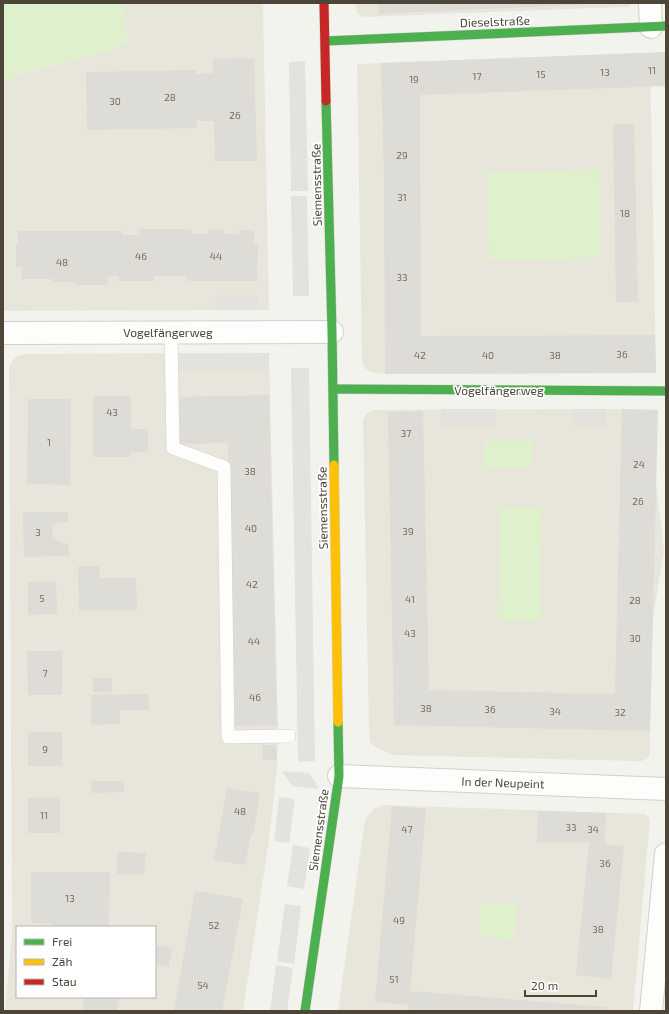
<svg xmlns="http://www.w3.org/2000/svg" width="669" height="1014" font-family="'Exo 2',sans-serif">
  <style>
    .residential { fill: #e8e5db; fill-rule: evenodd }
    .green { fill: #dff0cd }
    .parking { fill: #e3e2dd }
    .building { fill: #dddcd6 }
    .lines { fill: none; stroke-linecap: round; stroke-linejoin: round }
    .lane-casing { stroke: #d2d0cb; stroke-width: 14 }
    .street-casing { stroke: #d2d0cb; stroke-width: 24 }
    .fast-casing { stroke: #d3d0c5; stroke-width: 10 }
    .slow-casing { stroke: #d3d0c5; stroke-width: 10 }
    .jam-casing { stroke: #d3d0c5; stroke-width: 10 }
    .lane { stroke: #fdfdfc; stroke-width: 13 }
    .street { stroke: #fdfdfc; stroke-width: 22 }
    .fast { stroke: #4caf50; stroke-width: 9 }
    .slow { stroke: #ffc107; stroke-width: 9 }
    .jam { stroke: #c62828; stroke-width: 9 }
    .labels { text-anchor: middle; stroke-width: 3.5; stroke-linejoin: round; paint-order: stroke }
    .number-label { font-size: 10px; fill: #716c60 }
    .street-label { font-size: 12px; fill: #4c4538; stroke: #fff }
  </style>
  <rect width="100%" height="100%" fill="#f3f3ee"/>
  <g class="residential">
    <polygon points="123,3 263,3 269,310 3,311 3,80 128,44"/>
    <polygon points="355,3 632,3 628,7 622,7 364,17 361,16 357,12"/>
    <polygon points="650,53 656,373 385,374 375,373 369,371 364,367 362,360 357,64"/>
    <path d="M161 353H269L278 726 277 768 269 840 243 1011H5L12 934 9 367 12 361 17 356 27 354ZM17 927H155V997H17Z"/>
    <polygon points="565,409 622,409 656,483 664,550 653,618 650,731 650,752 649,756 647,759 642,761 633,761 393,755 375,747 370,742 369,731 363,421 365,416 368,412 373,410"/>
    <polygon points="383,805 645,814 649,817 650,820 633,1011 338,1011 365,819 375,808"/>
  </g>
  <g class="green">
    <polygon points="3,3 123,3 128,44 3,80"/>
    <polygon points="599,170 602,258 489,260 487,172"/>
    <polygon points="484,441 533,441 532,469 483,468"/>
    <polygon points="500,507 542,507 541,621 498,621"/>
    <polygon points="481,901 517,904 514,939 478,937"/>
  </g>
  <g class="parking">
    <polygon points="305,61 308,191 291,191 289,62"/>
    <polygon points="291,196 307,196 309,296 293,296"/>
    <rect x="215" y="295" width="43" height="15"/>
    <polygon points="269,353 269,370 178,371 177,354"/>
    <polygon points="291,368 309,368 315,761 298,762"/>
    <rect x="441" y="409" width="55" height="18"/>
    <rect x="572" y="409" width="34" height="18"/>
    <polygon points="282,771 309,773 319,789 292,786"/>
    <polygon points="279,797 295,799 289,843 274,841"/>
    <polygon points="293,845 310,848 304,889 287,886"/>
    <polygon points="285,904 301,906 294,964 277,961"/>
    <polygon points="276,965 293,968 287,1011 270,1011"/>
  </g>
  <g class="building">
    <polygon points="378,3 590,3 590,4 379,14"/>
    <polygon points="666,52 666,86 420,95 421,336 655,335 656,373 385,374 384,176 381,63"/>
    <polygon points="254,58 257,161 215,161 214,121 197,121 197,128 87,130 86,72 196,70 196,74 213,73 213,59"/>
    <polygon points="613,124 634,124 638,302 616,302"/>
    <polygon points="139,229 191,229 191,234 209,234 209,230 223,230 223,234 239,234 239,230 254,230 254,245 258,244 257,281 187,281 187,276 154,276 154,281 119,281 119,276 107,276 108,285 76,285 76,282 53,282 53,279 22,279 22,267 16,267 16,244 18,244 18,231 122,231 122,235 139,235"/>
    <polygon points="269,395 277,725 235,726 228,443 180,444 179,397"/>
    <polygon points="93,396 131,396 131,429 148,429 148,452 131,452 131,457 93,457"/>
    <polygon points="28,399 71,399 70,485 27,484"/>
    <polygon points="622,409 658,410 650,731 394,725 388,412 423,411 429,690 615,694"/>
    <polygon points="23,512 68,512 68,522 58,523 52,528 53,536 59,542 68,544 69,556 24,557"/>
    <polygon points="78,566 99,566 100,578 136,578 137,610 79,611"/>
    <polygon points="56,581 57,614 28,615 28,582"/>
    <polygon points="27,651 62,651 62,695 28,695"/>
    <rect x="93" y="678" width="19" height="14"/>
    <polygon points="149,694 149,710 120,710 120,724 91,725 91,695"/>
    <rect x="28" y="732" width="34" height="34"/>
    <polygon points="262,745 276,745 277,760 263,760"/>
    <polygon points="91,781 124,781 124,792 91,793"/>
    <polygon points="227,788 260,793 253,835 251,834 245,865 214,860"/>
    <polygon points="60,797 60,833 28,833 28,798"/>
    <polygon points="392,806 426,809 410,991 607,1007 607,1011 408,1011 409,1005 375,1002"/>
    <polygon points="538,811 606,813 605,844 624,846 611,979 576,975 589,843 537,842"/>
    <polygon points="117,852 146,853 144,875 117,874"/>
    <polygon points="31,872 110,872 109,927 53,927 53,924 31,923"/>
    <polygon points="195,891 243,899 222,1011 174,1011"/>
    <polygon points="155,945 172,948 169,967 155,964"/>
    <polygon points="84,997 119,997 117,1011 82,1011"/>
  </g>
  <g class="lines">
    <g class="lane-casing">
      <polyline id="lane" points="171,333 173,448 224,467 228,737 289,736"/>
    </g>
    <g class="street-casing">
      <g id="street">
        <polyline points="650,3 651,27"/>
        <polyline points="3,333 332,332"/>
        <polyline points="339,776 666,789"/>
        <polyline points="651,1011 666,854"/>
      </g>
    </g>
    <g class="fast-casing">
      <g id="fast">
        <polyline points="326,41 666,26"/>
        <polyline points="326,101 332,332 334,465"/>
        <polyline points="333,389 666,391"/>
        <polyline points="305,1011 339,776 338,722"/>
      </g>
    </g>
    <g class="slow-casing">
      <polyline id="slow" points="334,465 338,722"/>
    </g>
    <g class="jam-casing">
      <polyline id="jam" points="324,3 326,101"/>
    </g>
    <use href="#lane" class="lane"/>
    <use href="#street" class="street"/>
    <use href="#fast" class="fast"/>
    <use href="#slow" class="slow"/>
    <use href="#jam" class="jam"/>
  </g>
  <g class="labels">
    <g class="number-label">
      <text x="652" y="74">11</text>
      <text x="605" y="76">13</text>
      <text x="541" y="78">15</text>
      <text x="477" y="80">17</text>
      <text x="414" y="83">19</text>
      <text x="170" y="101">28</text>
      <text x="115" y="105">30</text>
      <text x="235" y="119">26</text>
      <text x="402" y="159">29</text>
      <text x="402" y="201">31</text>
      <text x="625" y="217">18</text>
      <text x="141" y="260">46</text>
      <text x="216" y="260">44</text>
      <text x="62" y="266">48</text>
      <text x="402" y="281">33</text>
      <text x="622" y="358">36</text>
      <text x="420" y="359">42</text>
      <text x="488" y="359">40</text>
      <text x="555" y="359">38</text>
      <text x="112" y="416">43</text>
      <text x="406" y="437">37</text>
      <text x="49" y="446">1</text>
      <text x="639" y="468">24</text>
      <text x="250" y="475">38</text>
      <text x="638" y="505">26</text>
      <text x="251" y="532">40</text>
      <text x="408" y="535">39</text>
      <text x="38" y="536">3</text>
      <text x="252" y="588">42</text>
      <text x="42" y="602">5</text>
      <text x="410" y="603">41</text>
      <text x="635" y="604">28</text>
      <text x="410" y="637">43</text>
      <text x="635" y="642">30</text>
      <text x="254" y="645">44</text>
      <text x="45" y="677">7</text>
      <text x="255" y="701">46</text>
      <text x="426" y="712">38</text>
      <text x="490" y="713">36</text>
      <text x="555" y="715">34</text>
      <text x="620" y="716">32</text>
      <text x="45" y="753">9</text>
      <text x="240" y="815">48</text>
      <text x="44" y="819">11</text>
      <text x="571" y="831">33</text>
      <text x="407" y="833">47</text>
      <text x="593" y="833">34</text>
      <text x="605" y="867">36</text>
      <text x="70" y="902">13</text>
      <text x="399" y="924">49</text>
      <text x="214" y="929">52</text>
      <text x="598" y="933">38</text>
      <text x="394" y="983">51</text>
      <text x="203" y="989">54</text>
    </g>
    <g class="street-label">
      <text transform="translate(495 22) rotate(-2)" y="4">Dieselstraße</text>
      <text transform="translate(317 185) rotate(-91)" y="4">Siemensstraße</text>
      <text x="168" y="337">Vogelfängerweg</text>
      <text x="499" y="395">Vogelfängerweg</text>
      <text transform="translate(323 508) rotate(-91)" y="4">Siemensstraße</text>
      <text transform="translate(503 783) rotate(2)" y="4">In der Neupeint</text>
      <text transform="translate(319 830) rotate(-82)" y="4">Siemensstraße</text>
    </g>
  </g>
  <rect width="669" height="1014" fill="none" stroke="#4c4538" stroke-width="8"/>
  <rect x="16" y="926" width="140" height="72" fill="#ffffff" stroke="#b7b5af"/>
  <rect x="24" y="939" width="20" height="6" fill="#4caf50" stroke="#b7b5af"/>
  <text x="52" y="946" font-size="12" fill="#4c4538">Frei</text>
  <rect x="24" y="959" width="20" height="6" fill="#ffc107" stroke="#b7b5af"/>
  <text x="52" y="966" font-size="12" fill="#4c4538">Zäh</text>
  <rect x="24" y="979" width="20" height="6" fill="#c62828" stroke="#b7b5af"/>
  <text x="52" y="986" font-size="12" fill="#4c4538">Stau</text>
  <path d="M525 990v6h71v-6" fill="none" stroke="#4c4538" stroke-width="2"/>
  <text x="531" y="990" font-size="12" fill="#4c4538" stroke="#ffffff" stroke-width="3" paint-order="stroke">20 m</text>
</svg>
